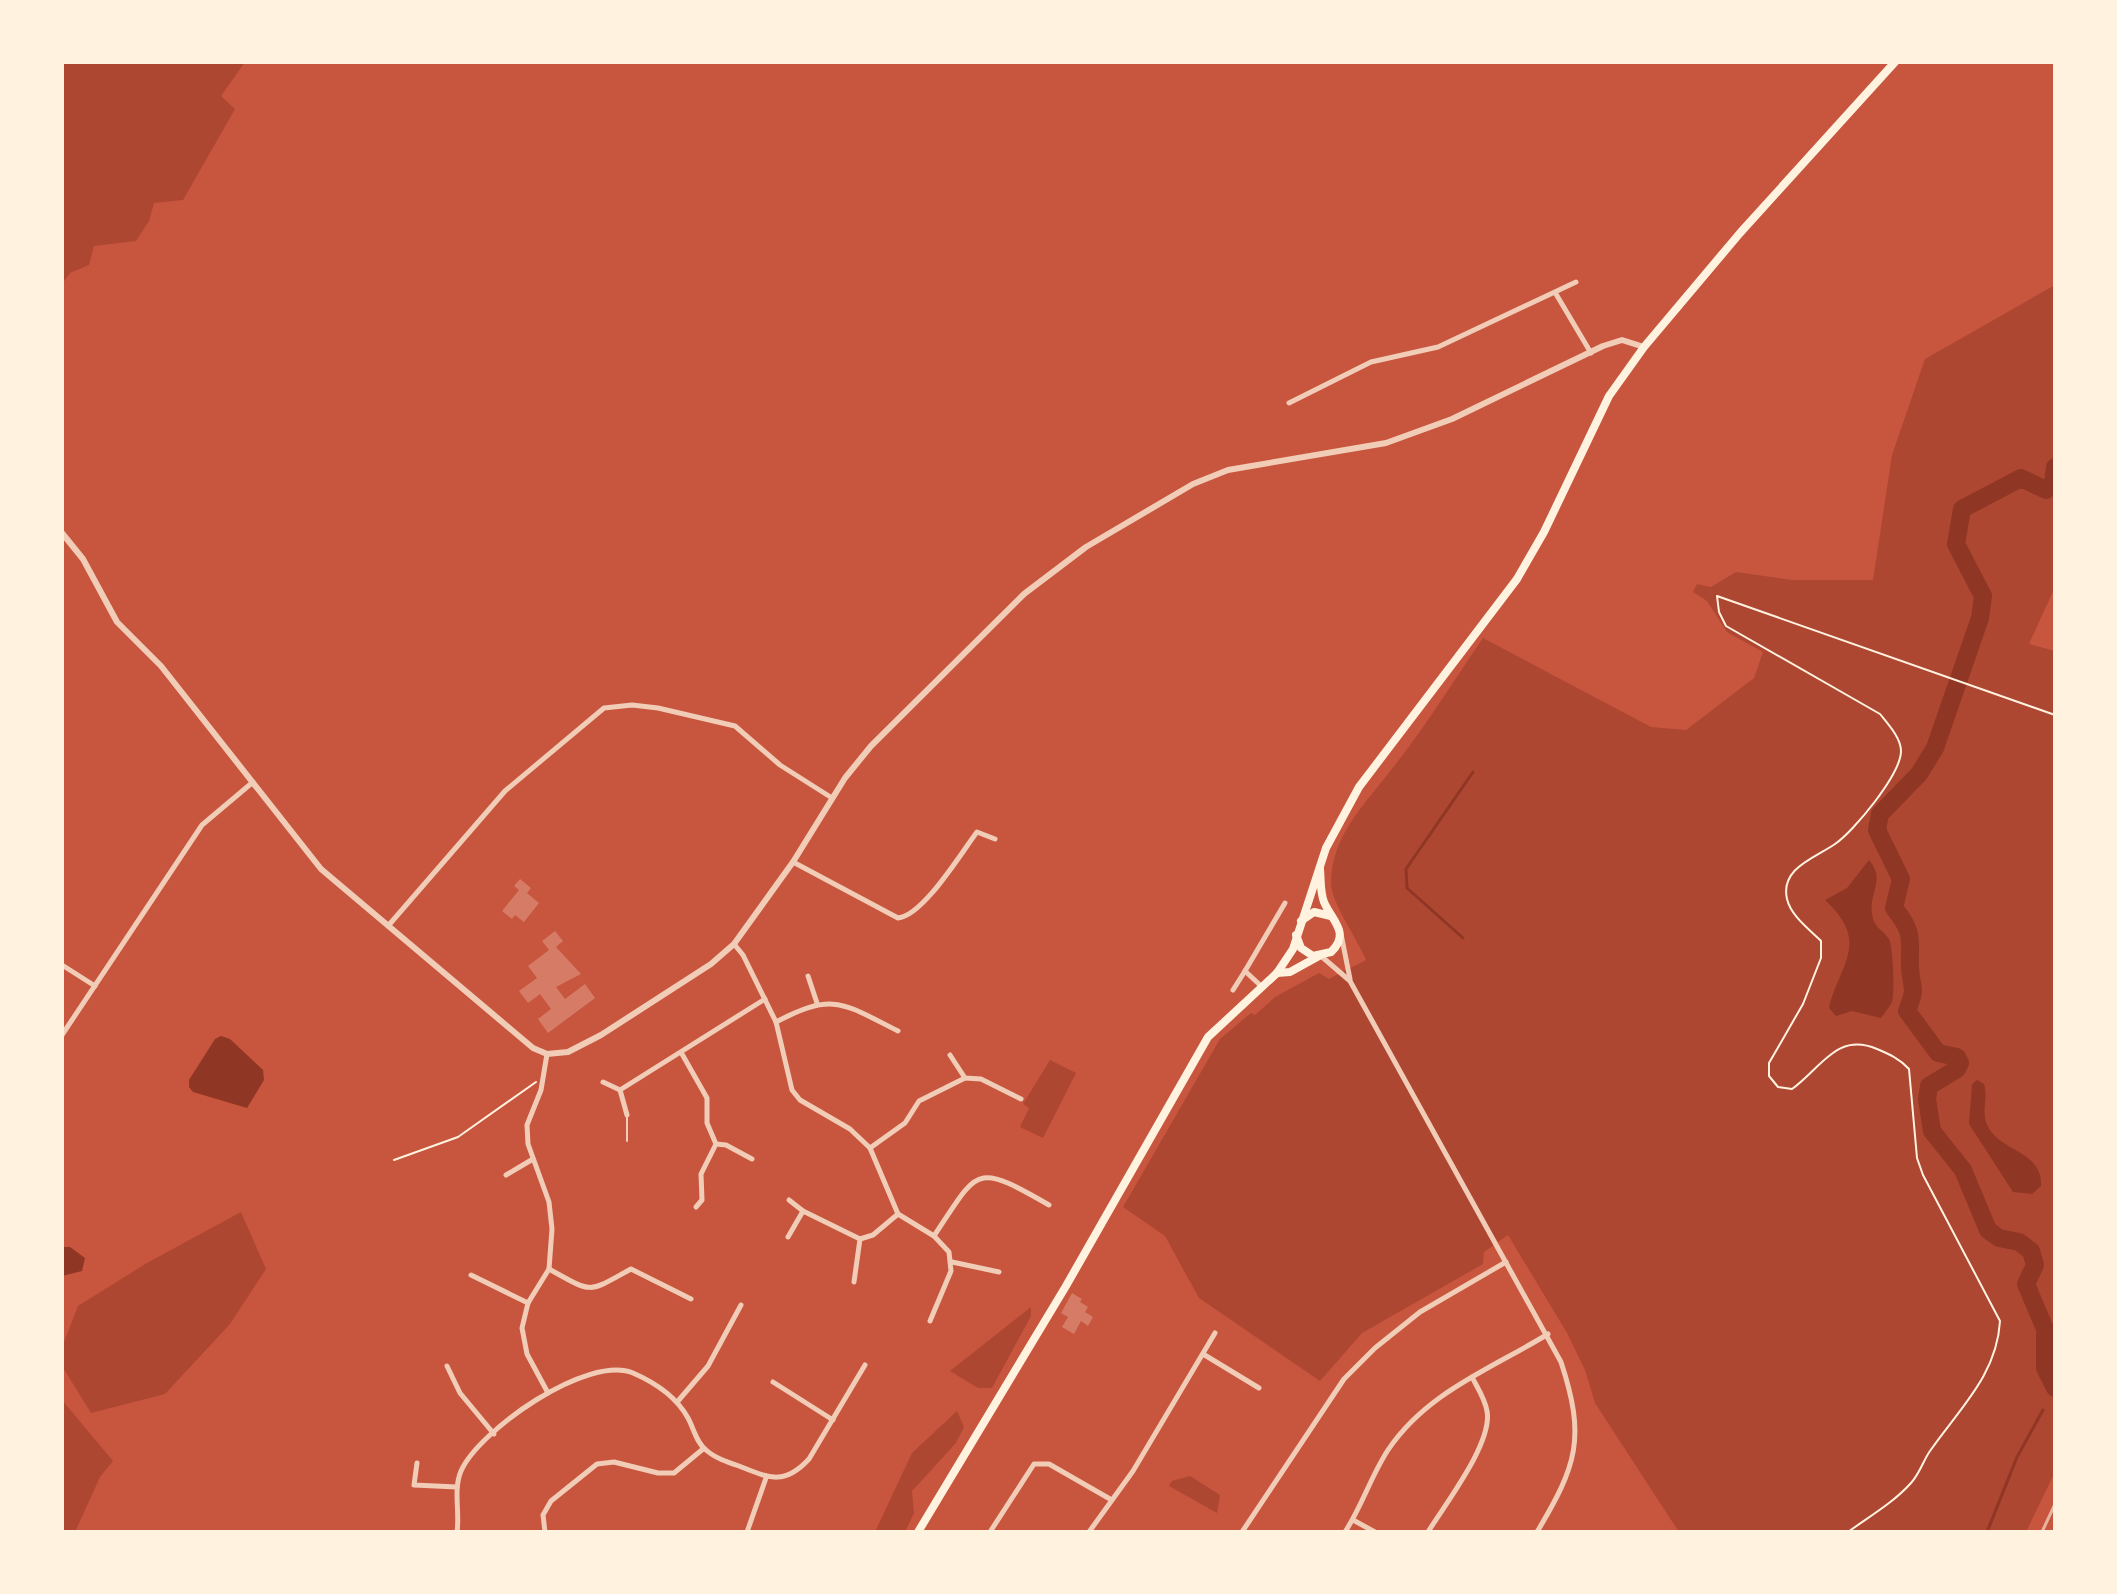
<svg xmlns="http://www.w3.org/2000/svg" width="2117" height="1594" font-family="'Source Serif 4',serif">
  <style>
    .green { fill: #ae4732 }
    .water { fill: #8f3625 }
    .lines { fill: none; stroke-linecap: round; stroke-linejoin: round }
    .stream { stroke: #8f3625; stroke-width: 3 }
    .river { stroke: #8f3625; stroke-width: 18 }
    .building { fill: #d67c66 }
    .path { stroke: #fff3e0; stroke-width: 2 }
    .service { stroke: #f1ccb7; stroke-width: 2 }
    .minor { stroke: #f1ccb7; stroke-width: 5 }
    .tertiary { stroke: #f1ccb7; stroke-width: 6 }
    .trunk { stroke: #fff3e0; stroke-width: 8 }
    .rail { stroke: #e9b49f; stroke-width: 3 }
  </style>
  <rect width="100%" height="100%" fill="#c8553d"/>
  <g class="green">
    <polygon points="62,62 245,62 221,96 235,109 183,200 154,203 149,221 136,241 94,246 89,265 70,273 62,284"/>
    <path d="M2055 285V587L2029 644 2055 651V1472L2026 1532H1679L1595 1403 1585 1370 1567 1333 1508 1235 1484 1252 1483 1264 1362 1333 1320 1381 1199 1298 1165 1236 1123 1207 1220 1039 1251 1013 1255 1015 1275 997 1319 973 1329 979 1366 960C1358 940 1330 901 1331 882 1332 835 1365 804 1391 770 1424 729 1453 682 1483 638L1651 727 1686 730 1754 678 1763 652 1727 632 1707 601 1693 592 1697 584 1711 587 1736 572 1792 580H1873L1892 455 1925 359Z"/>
    <polygon points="1050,1060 1076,1073 1043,1138 1020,1127 1029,1108 1023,1104"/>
    <polygon points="241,1212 266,1269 230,1324 165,1394 91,1413 62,1366 62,1347 78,1306 147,1263"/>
    <polygon points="1031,1307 1031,1316 992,1388 978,1388 950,1371"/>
    <polygon points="62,1400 113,1461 100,1477 75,1532 62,1532"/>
    <polygon points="957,1411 964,1427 956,1443 912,1491 914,1513 905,1532 875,1532 912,1453"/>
    <polygon points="1190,1476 1220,1495 1217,1513 1169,1486 1172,1481"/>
  </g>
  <g class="water">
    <path d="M1869 860C1886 880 1869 892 1872 913 1873 927 1883 930 1889 939 1893 946 1895 995 1892 1002 1890 1006 1884 1014 1881 1018L1852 1011 1836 1016 1829 1008C1840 963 1871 943 1825 900L1847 888Z"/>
    <polygon points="221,1036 230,1039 263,1070 264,1080 247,1108 193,1092 189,1087 189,1080 215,1039"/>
    <path d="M1977 1080 1984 1084C1988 1097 1982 1110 1986 1122 1996 1152 2043 1149 2041 1186L2032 1194 2013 1192 1969 1124 1972 1084Z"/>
    <polygon points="62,1247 70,1247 85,1258 82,1271 62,1276"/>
  </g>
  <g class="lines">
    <g class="stream">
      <polyline points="1463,938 1407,888 1406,869 1473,772"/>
      <polyline points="1987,1532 2017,1457 2043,1410"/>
    </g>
    <path class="river" d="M2055 467 2053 483 2046 490 2021 478 1962 509 1956 544 1983 596 1980 618 1935 748 1919 774 1880 814 1877 830 1901 879 1894 908C1915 934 1909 939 1910 968 1912 994 1917 984 1907 1011L1938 1053 1957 1057 1960 1063 1957 1069 1929 1086 1927 1099 1932 1131 1963 1170 1988 1230 1999 1238 2019 1242 2031 1251 2035 1265 2026 1284 2045 1329V1368L2055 1388"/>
  </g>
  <g class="building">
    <polygon points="520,879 531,888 527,893 539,903 524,922 515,915 512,919 502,911 519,890 514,886"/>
    <polygon points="555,931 563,941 556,947 581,974 556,987 565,999 585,984 595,998 548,1033 538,1019 551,1009 540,994 528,1003 519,991 537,978 528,966 549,950 542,941"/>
    <polygon points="1072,1293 1082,1299 1080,1302 1088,1307 1085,1312 1093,1317 1088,1326 1081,1321 1074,1334 1062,1327 1068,1317 1061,1313"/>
  </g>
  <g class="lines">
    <g class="path">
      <polyline points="394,1160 458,1137 536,1082"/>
      <path d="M1848 1532C1870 1516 1893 1503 1911 1483 1920 1473 1923 1461 1930 1451 1959 1409 1997 1375 2000 1321L1923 1175 1917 1158 1909 1069C1900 1059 1889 1054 1877 1049 1837 1032 1822 1067 1792 1089L1778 1087 1769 1076V1063L1803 1004 1821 958V941C1809 929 1791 916 1787 899 1780 868 1815 858 1835 844 1854 831 1901 774 1901 751 1901 738 1888 724 1880 714L1726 626 1719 612 1717 596 2055 715"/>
    </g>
    <polyline class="service" points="627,1116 627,1141"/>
    <g class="minor">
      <polyline points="1556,294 1591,353"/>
      <polyline points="1289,403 1371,362 1438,347 1576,282"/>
      <path d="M793 862 898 918C923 916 961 853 977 832L995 839"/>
      <polyline points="388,926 505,791 604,708 632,705 658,708 735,726 780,765 832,798"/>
      <polyline points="1341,934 1350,979"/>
      <polyline points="734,944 743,955 776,1022 792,1090 800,1100 850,1129 870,1148 898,1214 934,1236 949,1252 951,1271 930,1321"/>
      <path d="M1321 956 1350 981 1561 1362C1586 1438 1577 1465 1537 1532"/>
      <polyline points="62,965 95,986"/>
      <polyline points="808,976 817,1003"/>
      <polyline points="1261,986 1245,971 1285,903"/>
      <polyline points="1233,990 1245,971"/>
      <path d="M776 1022C834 992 842 1003 898 1031"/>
      <polyline points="62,1035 202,825 253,782"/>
      <polyline points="547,1054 541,1090 527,1125 528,1144 549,1202 552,1229 549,1269 528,1303 522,1328 527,1354 548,1393"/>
      <polyline points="682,1054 707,1098 707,1123 716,1144 701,1174 702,1200 696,1207"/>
      <polyline points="950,1055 965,1078 981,1079 1021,1099"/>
      <polyline points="603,1082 620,1090"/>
      <polyline points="627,1115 620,1090 765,999"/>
      <polyline points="716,1144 726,1145 752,1159"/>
      <polyline points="870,1148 905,1123 919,1101 965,1078"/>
      <polyline points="506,1175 533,1159"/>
      <polyline points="789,1200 803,1211"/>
      <path d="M934 1236C979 1168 974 1162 1049 1205"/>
      <polyline points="788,1237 803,1211 860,1239 854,1282"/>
      <polyline points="860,1239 873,1235 898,1214"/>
      <polyline points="952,1262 999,1272"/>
      <path d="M549 1269C594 1294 587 1293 631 1269L691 1299"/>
      <polyline points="471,1275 528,1303"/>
      <polyline points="1203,1354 1259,1388"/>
      <polyline points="447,1366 460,1393 494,1434"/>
      <polyline points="773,1382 833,1420"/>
      <polyline points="678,1401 708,1366 741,1305"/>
      <polyline points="417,1463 414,1485 457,1487"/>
      <polyline points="1353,1520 1375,1532"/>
      <path d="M457 1532C460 1512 453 1490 461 1471 479 1430 588 1354 633 1373 656 1383 676 1396 688 1418 694 1429 696 1442 706 1450 715 1458 727 1462 739 1466 769 1478 784 1486 809 1459L865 1365"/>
      <polyline points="545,1532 543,1515 551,1501 597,1464 614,1462 658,1473 674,1473 703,1449"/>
      <polyline points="747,1532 766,1478"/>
      <polyline points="990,1532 1034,1464 1049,1464 1110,1499"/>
      <polyline points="1089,1532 1133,1471 1215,1333"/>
      <polyline points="1242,1532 1344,1379 1375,1348 1420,1312 1506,1262"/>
      <path d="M1345 1532C1362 1506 1371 1476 1388 1450 1427 1392 1491 1369 1548 1334"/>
      <path d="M1428 1532C1445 1504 1493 1443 1487 1411 1485 1399 1477 1387 1472 1377"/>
    </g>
    <polyline class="tertiary" points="62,533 83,559 117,622 161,666 321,869 533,1048 547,1054 568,1052 601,1035 711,964 734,944 793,862 845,778 871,746 1024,594 1086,547 1193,484 1228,470 1386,443 1452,419 1603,346 1622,340 1644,347"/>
    <g class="trunk">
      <polyline points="1301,921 1314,912 1331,916"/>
      <path d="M1296 935 1301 948 1313 956 1331 952C1351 933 1332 921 1324 902 1320 892 1321 880 1320 869"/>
      <polyline points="1277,973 1290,972 1319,956"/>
      <polyline points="918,1532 1066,1286 1208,1037 1277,973 1293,949 1326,848 1359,787 1517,579 1544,532 1609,396 1644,347 1740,233 1895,62"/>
    </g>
    <polyline class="rail" points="2042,1532 2055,1504"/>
  </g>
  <rect width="2117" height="1594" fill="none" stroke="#fff3e0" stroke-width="128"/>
</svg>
